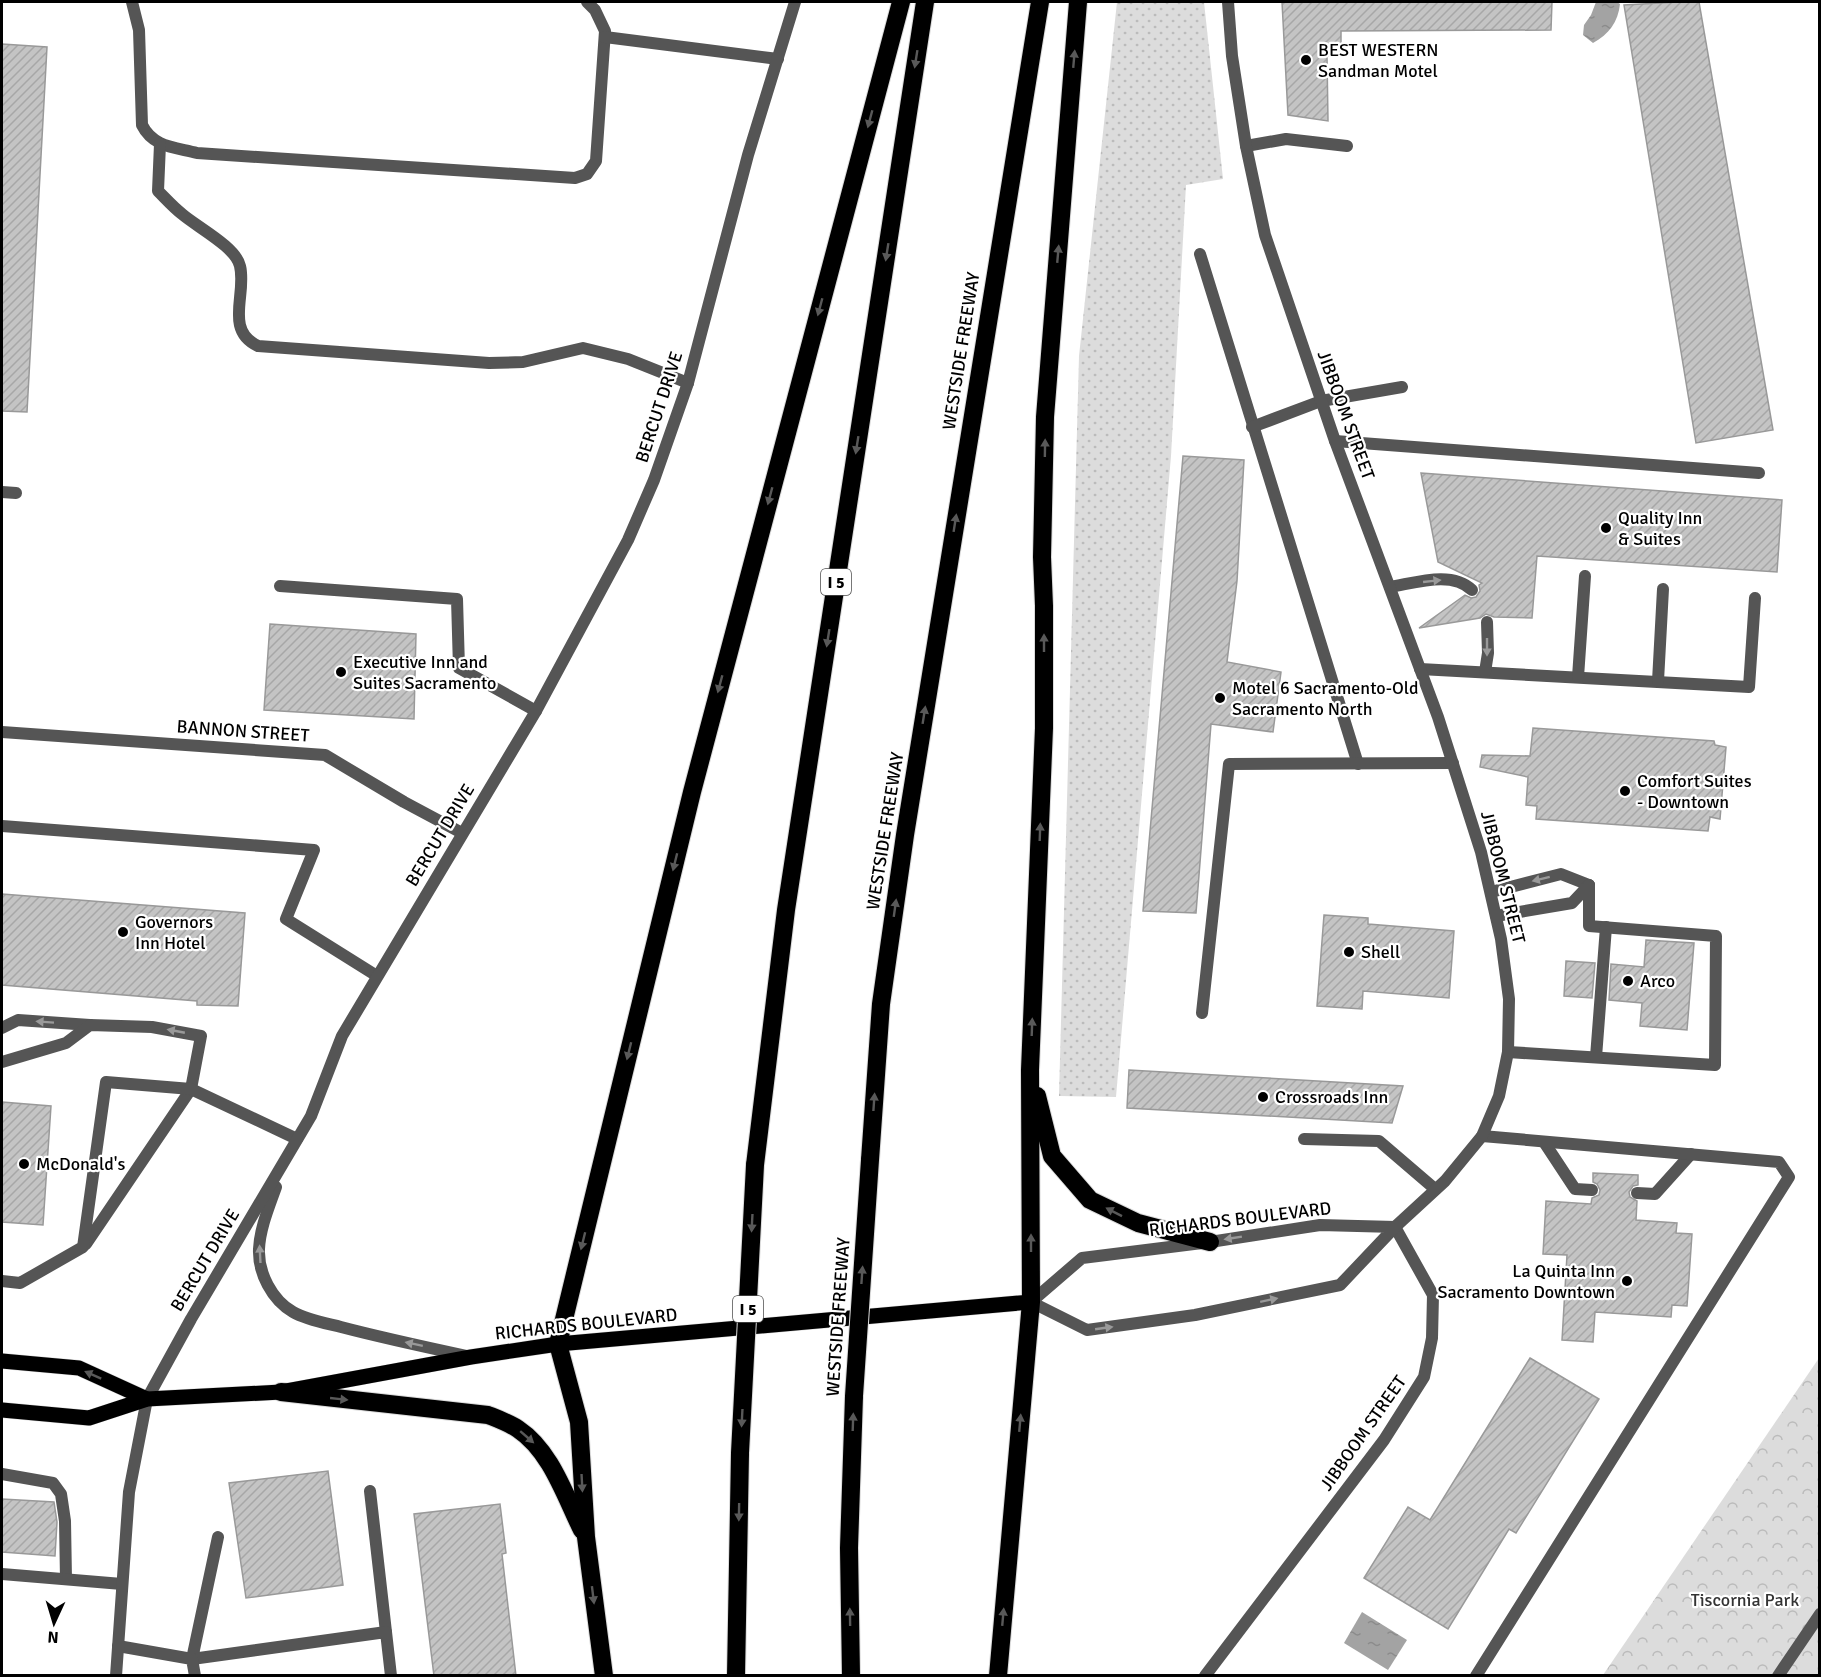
<svg xmlns="http://www.w3.org/2000/svg" width="1821" height="1677" font-family="Signika,sans-serif">
  <style>
    .grass { fill: url(#grass-dots) }
    .park { fill: url(#park-crowns) }
    .water { fill: url(#water-ripples) }
    .building { fill: url(#building-hatch); stroke: #999; stroke-width: 1.5 }
    .lines { fill: none; stroke-linecap: round; stroke-linejoin: round }
    .primary-casing { stroke: #dbdbdb; stroke-width: 16 }
    .motorway-casing { stroke: #dbdbdb; stroke-width: 20 }
    .service { stroke: #555; stroke-width: 12 }
    .minor { stroke: #555; stroke-width: 12 }
    .tertiary { stroke: #555; stroke-width: 12 }
    .primary { stroke: #000; stroke-width: 15 }
    .motorway { stroke: #000; stroke-width: 18 }
    .motorway-bridge-casing { stroke: #dbdbdb; stroke-width: 20; stroke-linecap: butt }
    .motorway-bridge { stroke: #000; stroke-width: 18 }
    .oneway { fill: #595959 }
    .oneway2 { fill: #999 }
    .poi-dot { fill: #000; stroke: #fff; stroke-width: 2 }
    .labels { text-anchor: middle; stroke-width: 4.5; stroke-linejoin: round; paint-order: stroke }
    .shield { fill: #fff; stroke: #4c4c4c; stroke-width: 1.5 }
    .shield-label { font-size: 16px; font-weight: bold; fill: #000 }
    .poi-label { font-size: 18px; fill: #000; stroke: #fff; text-anchor: start }
    .street-label { font-size: 18px; fill: #000; stroke: #fff }
    .park-label { font-size: 18px; fill: #333; stroke: #fff }
  </style>
  <defs>
    <pattern id="grass-dots" width="8" height="8" patternUnits="userSpaceOnUse" patternTransform="scale(1.5)"><rect width="8" height="8" fill="#dcdcdc"/><path d="M2 2h.1M6 6h.1" fill="none" stroke="#bbb" stroke-width="1.8" stroke-linecap="round"/></pattern>
    <pattern id="park-crowns" width="20" height="18" patternUnits="userSpaceOnUse" patternTransform="scale(1.5)"><rect width="20" height="18" fill="#dcdcdc"/><path d="M2 6a3 3 0 1 1 6 0M12 15a3 3 0 1 1 6 0" fill="none" stroke="#bbb"/></pattern>
    <pattern id="water-ripples" width="26" height="14" patternUnits="userSpaceOnUse" patternTransform="scale(1.5)"><rect width="26" height="14" fill="#a3a3a3"/><path d="M2 4q2-2 4 0t4 0M15 11q2-2 4 0t4 0" fill="none" stroke="#8b8b8b"/></pattern>
    <pattern id="building-hatch" width="6" height="6" patternUnits="userSpaceOnUse" patternTransform="scale(1.5)"><rect width="6" height="6" fill="#c4c4c4"/><path d="M-1 1l2-2M0 6l6-6M5 7l2-2" fill="none" stroke="#a7a7a7"/></pattern>
  </defs>
  <rect width="100%" height="100%" fill="#fff"/>
  <polygon class="grass" points="1117,2 1204,2 1223,179 1186,185 1171,456 1116,1097 1059,1096 1079,356"/>
  <polygon class="park" points="1819,1358 1819,1675 1603,1675"/>
  <g class="water">
    <path d="M1596 2H1617L1620 4C1618 22 1609 34 1593 43L1583 35 1584 25 1591 15Z"/>
    <polygon points="1362,1612 1407,1640 1388,1670 1344,1643"/>
  </g>
  <g class="building">
    <polygon points="1282,2 1552,2 1551,30 1341,31 1341,56 1327,56 1328,121 1288,115"/>
    <polygon points="1678,2 1699,2 1773,430 1696,443 1624,5"/>
    <polygon points="2,44 47,47 27,412 2,411"/>
    <polygon points="1183,456 1244,460 1237,581 1227,662 1281,672 1273,732 1211,724 1196,913 1143,911"/>
    <polygon points="1421,473 1782,500 1777,572 1537,556 1532,618 1494,617 1486,614 1480,618 1419,628 1465,595 1471,598 1476,597 1480,591 1479,585 1482,583 1438,562"/>
    <polygon points="270,624 416,634 414,719 264,710"/>
    <polygon points="1533,728 1714,741 1715,745 1726,747 1720,819 1710,817 1708,831 1536,819 1537,806 1526,805 1528,777 1480,767 1482,755 1530,756"/>
    <polygon points="2,894 245,913 238,1006 197,1005 197,1001 2,985"/>
    <polygon points="1324,915 1368,918 1368,924 1454,931 1449,998 1363,991 1362,1009 1317,1006"/>
    <polygon points="1646,940 1694,943 1687,1030 1640,1026 1642,1003 1609,1000 1611,964 1644,967"/>
    <polygon points="1566,961 1595,963 1592,998 1564,996"/>
    <polygon points="1129,1070 1403,1086 1392,1123 1127,1108"/>
    <polygon points="2,1102 51,1106 43,1225 2,1222"/>
    <polygon points="1593,1173 1638,1175 1638,1185 1633,1186 1629,1192 1630,1197 1637,1201 1636,1220 1677,1223 1676,1233 1692,1234 1687,1306 1672,1305 1671,1317 1595,1312 1593,1342 1562,1340 1567,1255 1543,1254 1546,1201 1591,1204 1592,1198 1599,1195 1600,1190 1597,1184 1593,1182"/>
    <polygon points="1530,1358 1599,1399 1516,1533 1509,1529 1448,1629 1364,1578 1408,1507 1430,1520"/>
    <polygon points="328,1471 343,1585 246,1598 229,1483"/>
    <polygon points="2,1499 54,1502 57,1522 55,1556 2,1552"/>
    <polygon points="500,1504 506,1553 502,1554 516,1676 434,1676 414,1514"/>
  </g>
  <g class="lines">
    <g class="primary-casing">
      <g id="primary">
        <polyline points="2,1361 79,1368 147,1399"/>
        <polyline points="2,1410 89,1418 147,1399 281,1392 471,1357 558,1344 1031,1302"/>
      </g>
    </g>
    <g class="motorway-casing">
      <g id="motorway">
        <polyline points="1037,1096 1052,1156 1090,1200 1138,1223 1210,1242"/>
        <polyline points="870,1160 881,1004 905,835 1040,2"/>
        <polyline points="755,1165 786,910 925,2"/>
        <path d="M281 1392 488 1415C498 1419 509 1423 518 1429 551 1451 565 1496 582 1530"/>
        <polyline points="604,1676 586,1537 579,1422 558,1344 692,792 901,2"/>
        <polyline points="736,1676 740,1453"/>
        <polyline points="851,1676 849,1548 854,1396"/>
        <polyline points="998,1676 1031,1302 1030,1070 1044,728 1044,606 1042,557 1045,417 1078,2"/>
      </g>
    </g>
    <g class="service">
      <path d="M132 2 139 30 142 125C153 147 174 147 197 153L575 178 587 174 596 161 605 31 595 10 587 2"/>
      <polyline points="605,37 778,59"/>
      <path d="M160 144 158 191C166 199 173 207 182 214 197 227 236 247 240 266 247 294 224 330 258 346L489 363 523 362 583 348 628 359 688 383"/>
      <polyline points="1246,146 1286,139 1347,146"/>
      <polyline points="1200,254 1358,764"/>
      <polyline points="1252,427 1321,401 1402,387"/>
      <polyline points="1335,441 1759,473"/>
      <polyline points="2,492 16,493"/>
      <polyline points="280,586 457,599 459,668 536,711"/>
      <path d="M1390 587C1415 583 1452 570 1472 590"/>
      <polyline points="1420,669 1749,687 1755,598"/>
      <polyline points="1485,672 1488,653 1487,622"/>
      <polyline points="1578,677 1585,576"/>
      <polyline points="1658,681 1663,589"/>
      <polyline points="2,826 314,850 286,919 377,976"/>
      <polyline points="1491,892 1561,874 1589,885"/>
      <polyline points="1496,916 1572,903 1589,885"/>
      <polyline points="1202,1013 1229,764 1453,763"/>
      <polyline points="2,1028 18,1020 90,1025"/>
      <polyline points="1508,1052 1715,1065 1716,936 1589,926 1589,885"/>
      <polyline points="1596,1057 1606,927"/>
      <polyline points="2,1062 66,1043 90,1025 152,1027 201,1036 191,1089 86,1244"/>
      <polyline points="1304,1139 1379,1141 1435,1189"/>
      <polyline points="1544,1142 1575,1189 1592,1190"/>
      <polyline points="1637,1193 1655,1194 1691,1154"/>
      <polyline points="2,1281 20,1283 83,1247 106,1082 191,1089 297,1139"/>
      <polyline points="2,1474 53,1483 61,1494 65,1521 66,1579"/>
      <polyline points="370,1491 386,1632"/>
      <polyline points="218,1537 192,1659 386,1632 391,1676"/>
      <polyline points="2,1574 122,1584"/>
      <polyline points="118,1646 192,1659 195,1676"/>
      <polyline points="1476,1676 1789,1177 1779,1162 1482,1136"/>
      <polyline points="1778,1676 1820,1614"/>
    </g>
    <g class="minor">
      <polyline points="2,732 325,755 404,802 462,833"/>
      <path d="M276 1187C269 1207 260 1228 259 1249 258 1273 272 1300 293 1312 307 1320 325 1323 341 1327 383 1338 425 1347 467 1356"/>
      <polyline points="116,1676 129,1492 147,1399 191,1319 311,1116 342,1036 536,711 628,540 654,480 688,383 748,155 795,2"/>
      <polyline points="1205,1676 1384,1440 1424,1377 1432,1338 1433,1295 1395,1227"/>
    </g>
    <polyline class="tertiary" points="1228,2 1232,56 1246,146 1265,235 1335,441 1438,717 1481,852 1501,939 1509,999 1508,1052 1499,1096 1482,1136 1445,1181 1395,1227 1340,1285 1195,1315 1087,1330 1031,1302 1082,1258 1210,1242 1320,1225 1395,1227"/>
    <use href="#primary" class="primary"/>
    <use href="#motorway" class="motorway"/>
    <g class="motorway-bridge-casing">
      <g id="motorway-bridge">
        <polyline points="854,1396 870,1160"/>
        <polyline points="740,1453 755,1165"/>
      </g>
    </g>
    <use href="#motorway-bridge" class="motorway-bridge"/>
  </g>
  <defs><path id="oneway-solid" d="M-6-.8H1V-3.2L6.5 0L1 3.2V.8H-6Z" transform="scale(1.5)"/></defs>
  <g class="oneway">
    <use href="#oneway-solid" transform="translate(916 59) rotate(99)"/>
    <use href="#oneway-solid" transform="translate(1074 59) rotate(-85)"/>
    <use href="#oneway-solid" transform="translate(870 119) rotate(105)"/>
    <use href="#oneway-solid" transform="translate(887 252) rotate(99)"/>
    <use href="#oneway-solid" transform="translate(1058 254) rotate(-85)"/>
    <use href="#oneway-solid" transform="translate(820 307) rotate(105)"/>
    <use href="#oneway-solid" transform="translate(857 445) rotate(99)"/>
    <use href="#oneway-solid" transform="translate(1045 448) rotate(-89)"/>
    <use href="#oneway-solid" transform="translate(770 496) rotate(105)"/>
    <use href="#oneway-solid" transform="translate(955 523) rotate(-81)"/>
    <use href="#oneway-solid" transform="translate(828 638) rotate(99)"/>
    <use href="#oneway-solid" transform="translate(1044 643) rotate(-90)"/>
    <use href="#oneway-solid" transform="translate(720 684) rotate(105)"/>
    <use href="#oneway-solid" transform="translate(924 715) rotate(-81)"/>
    <use href="#oneway-solid" transform="translate(1040 832) rotate(-88)"/>
    <use href="#oneway-solid" transform="translate(675 862) rotate(104)"/>
    <use href="#oneway-solid" transform="translate(895 908) rotate(-82)"/>
    <use href="#oneway-solid" transform="translate(1032 1027) rotate(-88)"/>
    <use href="#oneway-solid" transform="translate(629 1051) rotate(104)"/>
    <use href="#oneway-solid" transform="translate(874 1102) rotate(-86)"/>
    <use href="#oneway-solid" transform="translate(1114 1212) rotate(-153)"/>
    <use href="#oneway-solid" transform="translate(752 1223) rotate(93)"/>
    <use href="#oneway-solid" transform="translate(583 1241) rotate(104)"/>
    <use href="#oneway-solid" transform="translate(1031 1243) rotate(-90)"/>
    <use href="#oneway-solid" transform="translate(862 1275) rotate(-86)"/>
    <use href="#oneway-solid" transform="translate(93 1375) rotate(-156)"/>
    <use href="#oneway-solid" transform="translate(339 1399) rotate(6)"/>
    <use href="#oneway-solid" transform="translate(742 1418) rotate(93)"/>
    <use href="#oneway-solid" transform="translate(853 1422) rotate(-88)"/>
    <use href="#oneway-solid" transform="translate(1020 1423) rotate(-85)"/>
    <use href="#oneway-solid" transform="translate(527 1437) rotate(41)"/>
    <use href="#oneway-solid" transform="translate(582 1483) rotate(87)"/>
    <use href="#oneway-solid" transform="translate(739 1512) rotate(91)"/>
    <use href="#oneway-solid" transform="translate(593 1595) rotate(83)"/>
    <use href="#oneway-solid" transform="translate(850 1617) rotate(-91)"/>
    <use href="#oneway-solid" transform="translate(1003 1617) rotate(-85)"/>
  </g>
  <g class="oneway2">
    <use href="#oneway-solid" transform="translate(1432 581) rotate(-6)"/>
    <use href="#oneway-solid" transform="translate(1487 647) rotate(90)"/>
    <use href="#oneway-solid" transform="translate(1541 879) rotate(166)"/>
    <use href="#oneway-solid" transform="translate(45 1022) rotate(-176)"/>
    <use href="#oneway-solid" transform="translate(176 1031) rotate(-169)"/>
    <use href="#oneway-solid" transform="translate(1233 1238) rotate(171)"/>
    <use href="#oneway-solid" transform="translate(260 1254) rotate(-93)"/>
    <use href="#oneway-solid" transform="translate(1269 1300) rotate(-12)"/>
    <use href="#oneway-solid" transform="translate(1104 1328) rotate(-8)"/>
    <use href="#oneway-solid" transform="translate(414 1344) rotate(-168)"/>
  </g>
  <g class="poi-dot">
    <circle cx="1306" cy="60" r="6"/>
    <circle cx="1606" cy="528" r="6"/>
    <circle cx="341" cy="672" r="6"/>
    <circle cx="1220" cy="698" r="6"/>
    <circle cx="1625" cy="791" r="6"/>
    <circle cx="123" cy="932" r="6"/>
    <circle cx="1349" cy="952" r="6"/>
    <circle cx="1628" cy="981" r="6"/>
    <circle cx="1263" cy="1097" r="6"/>
    <circle cx="24" cy="1164" r="6"/>
    <circle cx="1627" cy="1281" r="6"/>
  </g>
  <g class="labels">
    <g class="shield">
      <rect x="821" y="569" width="30" height="26" rx="4.5"/>
      <rect x="733" y="1296" width="30" height="26" rx="4.5"/>
    </g>
    <g class="shield-label">
      <text x="836" y="588">I 5</text>
      <text x="748" y="1315">I 5</text>
    </g>
    <g class="poi-label">
      <text x="1318" y="56">BEST WESTERN<tspan x="1318" dy="21">Sandman Motel</tspan></text>
      <text x="1618" y="524">Quality Inn<tspan x="1618" dy="21">&amp; Suites</tspan></text>
      <text x="353" y="668">Executive Inn and<tspan x="353" dy="21">Suites Sacramento</tspan></text>
      <text x="1232" y="694">Motel 6 Sacramento-Old<tspan x="1232" dy="21">Sacramento North</tspan></text>
      <text x="1637" y="787">Comfort Suites<tspan x="1637" dy="21">- Downtown</tspan></text>
      <text x="135" y="928">Governors<tspan x="135" dy="21">Inn Hotel</tspan></text>
      <text x="1361" y="958">Shell</text>
      <text x="1640" y="987">Arco</text>
      <text x="1275" y="1103">Crossroads Inn</text>
      <text x="36" y="1170">McDonald's</text>
      <text x="1615" y="1277" text-anchor="end">La Quinta Inn<tspan x="1615" dy="21">Sacramento Downtown</tspan></text>
    </g>
    <g class="street-label">
      <text transform="translate(961 351) rotate(-81)" y="6">WESTSIDE FREEWAY</text>
      <text transform="translate(659 407) rotate(-72)" y="6">BERCUT DRIVE</text>
      <text transform="translate(1346 415) rotate(70)" y="6">JIBBOOM STREET</text>
      <text transform="translate(243 731) rotate(4)" y="6">BANNON STREET</text>
      <text transform="translate(885 831) rotate(-81)" y="6">WESTSIDE FREEWAY</text>
      <text transform="translate(440 835) rotate(-59)" y="6">BERCUT DRIVE</text>
      <text transform="translate(1503 877) rotate(76)" y="6">JIBBOOM STREET</text>
      <text transform="translate(1240 1219) rotate(-7)" y="6">RICHARDS BOULEVARD</text>
      <text transform="translate(205 1260) rotate(-59)" y="6">BERCUT DRIVE</text>
      <text transform="translate(838 1317) rotate(-86)" y="6">WESTSIDE FREEWAY</text>
      <text transform="translate(586 1324) rotate(-6)" y="6">RICHARDS BOULEVARD</text>
      <text transform="translate(1363 1433) rotate(-55)" y="6">JIBBOOM STREET</text>
    </g>
    <g class="park-label">
      <text x="1745" y="1606">Tiscornia Park</text>
    </g>
  </g>
  <rect width="1821" height="1677" fill="none" stroke="#000000" stroke-width="6"/>
  <g transform="translate(54 1623) rotate(184)" stroke="#ffffff" stroke-width="4.5" paint-order="stroke">
  <path d="M0-4.5L10 22L0 15L-10 22Z" fill="#000000"/>
  <text y="-9" font-size="16" font-weight="bold" text-anchor="middle" fill="#000000">N</text>
  </g>
</svg>
